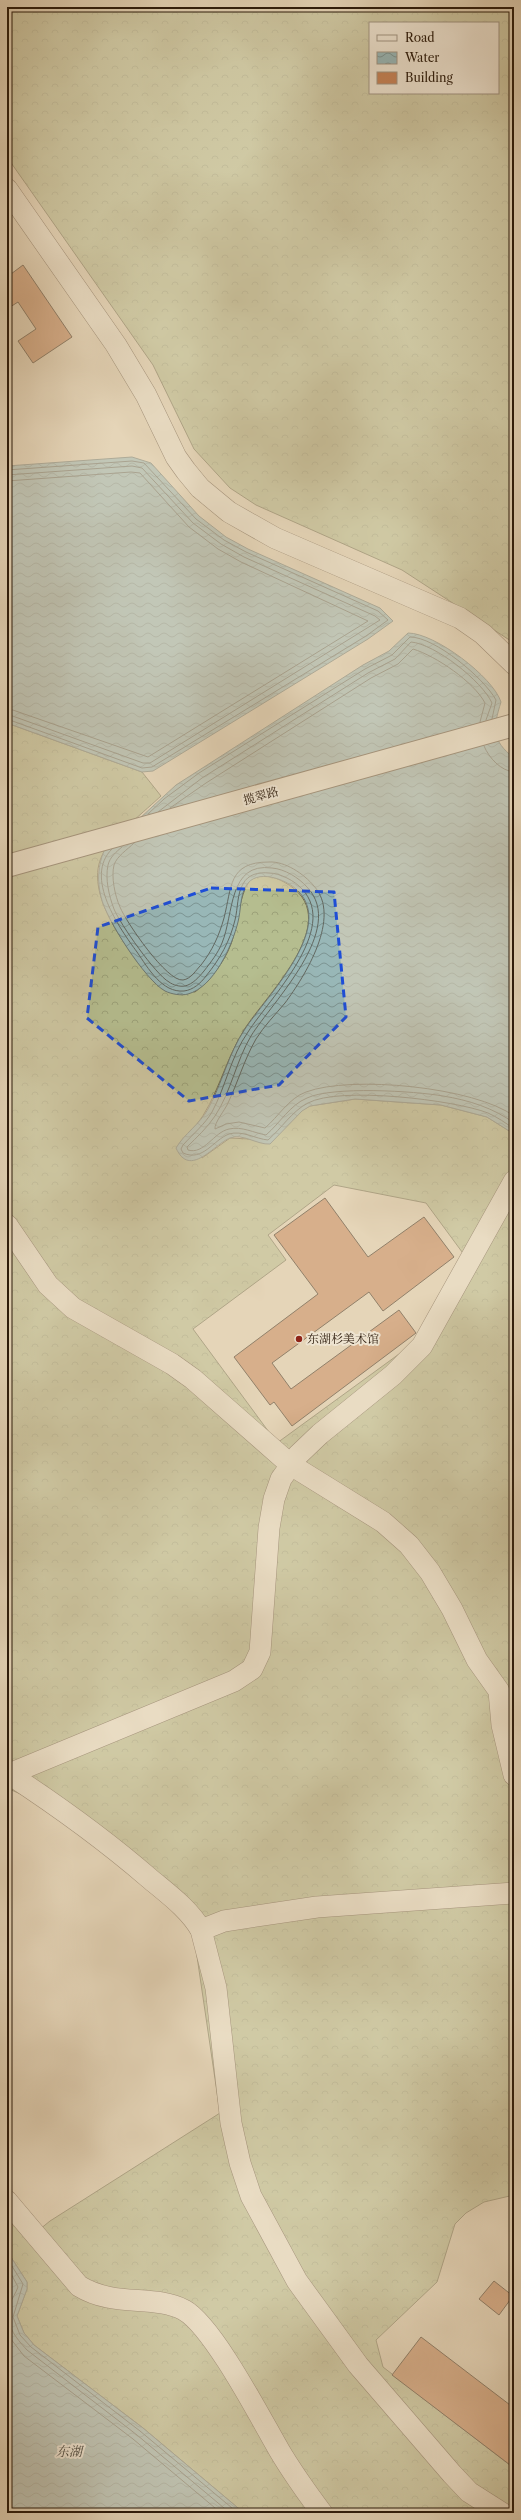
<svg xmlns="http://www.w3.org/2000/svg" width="521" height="2520" font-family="'Libre Caslon Text','Noto Serif SC',serif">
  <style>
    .forest { fill: url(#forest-crowns); stroke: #706c4d; fill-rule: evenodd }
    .water { fill: url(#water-waves); stroke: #6c7872 }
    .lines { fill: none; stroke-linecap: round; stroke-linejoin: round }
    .shore { stroke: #626861; stroke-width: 1 }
    .building { fill: #c58256; stroke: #2b1a0b }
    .minor-casing { stroke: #5a4936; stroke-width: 22 }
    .tertiary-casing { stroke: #5a4936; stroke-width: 24 }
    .minor { stroke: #eee4d1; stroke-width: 21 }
    .tertiary { stroke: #eee4d1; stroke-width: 22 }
    .marked { fill: none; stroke: #1d4ed8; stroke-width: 3; stroke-dasharray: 8 5; stroke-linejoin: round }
    .poi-dot { fill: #8f2418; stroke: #eee4d1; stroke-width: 1.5 }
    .labels { text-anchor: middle; stroke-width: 4; stroke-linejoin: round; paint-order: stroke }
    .street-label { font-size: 12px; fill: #2b1a0b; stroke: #eee4d1 }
    .poi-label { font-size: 12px; fill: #2b1a0b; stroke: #eee4d1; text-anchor: start }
    .water-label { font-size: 13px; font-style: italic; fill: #4c493f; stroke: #eee4d1 }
  </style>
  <defs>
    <pattern id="forest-crowns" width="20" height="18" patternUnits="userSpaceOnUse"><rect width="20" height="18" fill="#b5bd8f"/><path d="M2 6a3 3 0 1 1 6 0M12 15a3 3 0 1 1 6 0" fill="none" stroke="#9ca27a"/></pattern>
    <pattern id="water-waves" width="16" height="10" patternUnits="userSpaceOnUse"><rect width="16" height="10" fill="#98b7b7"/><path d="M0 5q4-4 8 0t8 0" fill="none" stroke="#7c9493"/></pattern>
  </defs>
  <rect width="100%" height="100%" fill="#e5d5b8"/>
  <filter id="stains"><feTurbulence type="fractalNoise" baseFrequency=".005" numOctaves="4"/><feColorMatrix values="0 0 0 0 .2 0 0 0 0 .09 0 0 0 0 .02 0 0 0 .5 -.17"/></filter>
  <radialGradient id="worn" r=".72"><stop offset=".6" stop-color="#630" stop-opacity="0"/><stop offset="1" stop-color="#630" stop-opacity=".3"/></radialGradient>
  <g class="forest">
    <path d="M7 7H514V643L402 570 256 505 230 488 194 449 153 365 7 157ZM370 23H498V93H370Z"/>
    <path d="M7 723 142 772 161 796C147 809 112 838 104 852 79 893 133 956 158 986L195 992C210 980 224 963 231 944 237 929 240 887 252 879 262 873 275 877 284 882 349 917 267 993 244 1030 224 1062 218 1098 195 1127L202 1158 230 1138 249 1139 310 1106 355 1099 441 1105 487 1117 514 1134V2195L484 2202 466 2213 455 2224 437 2282 376 2340 383 2367 511 2466 514 2462V2513H244L143 2428 34 2345 24 2333 17 2316 27 2289V2282L7 2251V2213L29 2238 50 2221 220 2113 194 1936 181 1911 34 1800 7 1788ZM334 1185 426 1203 465 1256 421 1338 277 1443 193 1329 286 1260 268 1235Z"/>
  </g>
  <g class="water">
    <polygon points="132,457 151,463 199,516 226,537 248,549 380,608 393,621 368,639 153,771 142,772 7,723 7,466"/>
    <path d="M408 633C435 633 493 677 501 702 493 728 491 740 514 758V1134L487 1117 441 1105 355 1099 310 1106 302 1111 270 1144C257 1145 243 1133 230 1138 214 1144 190 1179 176 1148 184 1134 200 1124 208 1109 222 1084 228 1054 245 1029 265 998 337 927 297 890 286 879 256 868 246 886 240 896 241 910 238 922 232 946 214 987 188 994 181 996 171 994 165 991 145 980 106 919 101 897 97 881 98 865 104 851L176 785 363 665 389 651Z"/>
    <polygon points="7,2251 27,2282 27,2289 17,2316 24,2333 34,2345 143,2428 244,2513 7,2513"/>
  </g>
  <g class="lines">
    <g class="shore">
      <polyline points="7,470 132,461 144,463 196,519 224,540 246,552 378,611 388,620 366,636 152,767 142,768 7,719"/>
      <polyline points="7,475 132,466 142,468 193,523 221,544 244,557 375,616 380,620 150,763 143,763 7,714"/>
      <polyline points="7,481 131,472 140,473 189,527 218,549 241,562 368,621 148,757 7,708"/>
      <path d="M484 746C489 758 501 771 514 772"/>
      <path d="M170 808 206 783 371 678 398 664 413 649C436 656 474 682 485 703L480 722"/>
      <path d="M158 812 202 778 368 673 395 659 411 642C435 644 482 681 492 703L486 720"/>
      <path d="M148 814 164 799 199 773 365 669 392 655 410 637C435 637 484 678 496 700L492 719"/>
      <path d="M134 843C127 850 117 856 114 865 111 877 115 896 120 907 126 922 167 982 183 980 191 979 196 970 201 965 212 951 219 936 224 918 232 887 228 862 269 862 285 861 304 874 314 886 342 917 305 976 285 1003 275 1015 264 1026 256 1039 244 1060 238 1082 228 1103 225 1110 214 1123 215 1129L226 1124 239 1122 265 1128C278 1117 289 1098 306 1092 351 1075 475 1087 514 1116"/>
      <path d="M122 847C116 852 110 857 108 865 105 879 109 896 114 909 120 924 156 975 169 982 173 985 180 987 185 986 193 984 199 977 204 971 211 962 218 953 222 943 234 914 228 862 272 868 285 869 299 878 307 887 347 929 272 1002 251 1036 236 1061 231 1092 215 1116 207 1128 197 1137 187 1147L188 1150C204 1155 214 1132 229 1129 242 1126 254 1133 266 1135 280 1123 290 1105 307 1098 332 1086 415 1091 443 1096 468 1100 494 1108 514 1123"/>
      <path d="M112 849C83 877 120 929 137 952 148 968 162 993 184 991 193 990 201 983 206 976 220 959 230 941 235 920 238 908 237 894 243 884 248 874 259 872 269 873 280 873 295 881 302 889 340 929 269 999 248 1032 231 1056 226 1086 212 1112 205 1124 193 1134 183 1145L181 1149 183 1153C203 1162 213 1140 229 1134 242 1130 256 1139 268 1140 281 1129 292 1111 308 1103 339 1086 455 1100 488 1113 497 1117 506 1123 514 1129"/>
      <polyline points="7,2258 23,2284 13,2317 20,2335 31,2347 140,2431 238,2513"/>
      <path d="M7 2266 18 2287C16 2293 12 2298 10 2304 3 2323 16 2338 27 2350L137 2435 230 2513"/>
      <polyline points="7,2334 24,2356 133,2439 221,2513"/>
    </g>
  </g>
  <g class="building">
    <polygon points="23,265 72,337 33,363 18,341 36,329 18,302 7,309 7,277"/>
    <polygon points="325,1198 368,1257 424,1217 454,1257 383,1311 369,1292 272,1363 291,1389 399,1310 416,1333 292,1426 274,1402 270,1405 234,1357 318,1294 274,1235"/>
    <polygon points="494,2281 513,2296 499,2315 479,2299"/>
    <polygon points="421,2337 514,2408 514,2468 392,2375"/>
  </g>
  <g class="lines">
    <g class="minor-casing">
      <g id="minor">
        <polyline points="7,189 116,345 146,395 176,457 186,471 200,488 229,512 275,538 460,618 483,634 514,664"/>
        <polyline points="7,1225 48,1285 73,1308 172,1364 193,1379 291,1465 383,1522 409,1545 430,1572 452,1609 477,1660 499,1691 502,1725 514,1775"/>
        <path d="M9 1774C58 1806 105 1840 149 1878 168 1894 189 1909 201 1930L216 1988 231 2123 240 2163 251 2196 297 2281 358 2365 452 2474 469 2492 502 2513"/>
        <polyline points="7,1775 234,1681 252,1669 260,1652 269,1528 274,1499 281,1479 298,1455 320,1434 393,1375 422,1346 514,1181"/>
        <polyline points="201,1930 224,1921 317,1907 514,1893"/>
        <path d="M7 2201 79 2286C115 2308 153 2294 184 2310 213 2326 261 2419 279 2450 292 2472 307 2493 322 2513"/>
      </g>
    </g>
    <g class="tertiary-casing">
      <polyline id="tertiary" points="7,866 514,725"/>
    </g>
    <use href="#minor" class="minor"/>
    <use href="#tertiary" class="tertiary"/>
  </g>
  <path d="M0 0H521V2520H0ZM211 888 334 892 346 1017 279 1085 189 1101 87 1018 98 927Z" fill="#e5d5b8" fill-opacity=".55" fill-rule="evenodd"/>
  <path class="marked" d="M211 888 334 892 346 1017 279 1085 189 1101 87 1018 98 927Z"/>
  <circle class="poi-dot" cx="299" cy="1339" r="4"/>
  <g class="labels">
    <g class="street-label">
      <text transform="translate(261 796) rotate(-16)" y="4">揽翠路</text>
    </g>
    <g class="poi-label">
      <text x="307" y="1343">东湖杉美术馆</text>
    </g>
    <g class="water-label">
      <text x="69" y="2456">东湖</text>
    </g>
  </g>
  <rect width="521" height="2520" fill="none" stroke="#e5d5b8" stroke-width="24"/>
  <rect x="8" y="8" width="505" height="2504" fill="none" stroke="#2b1a0b" stroke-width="2"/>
  <rect x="12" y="12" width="497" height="2496" fill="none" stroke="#2b1a0b"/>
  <rect x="369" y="22" width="130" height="72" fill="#eee4d1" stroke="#a09382"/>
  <rect x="377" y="35" width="20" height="6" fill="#eee4d1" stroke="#a09382"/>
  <text x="405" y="42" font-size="12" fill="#2b1a0b">Road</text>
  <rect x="377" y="52" width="20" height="12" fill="url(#water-waves)" stroke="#a09382"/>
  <text x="405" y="62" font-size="12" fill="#2b1a0b">Water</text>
  <rect x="377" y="72" width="20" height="12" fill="#c58256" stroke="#a09382"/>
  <text x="405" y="82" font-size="12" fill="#2b1a0b">Building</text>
  <rect width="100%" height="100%" filter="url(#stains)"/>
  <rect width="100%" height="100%" fill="url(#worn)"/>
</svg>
